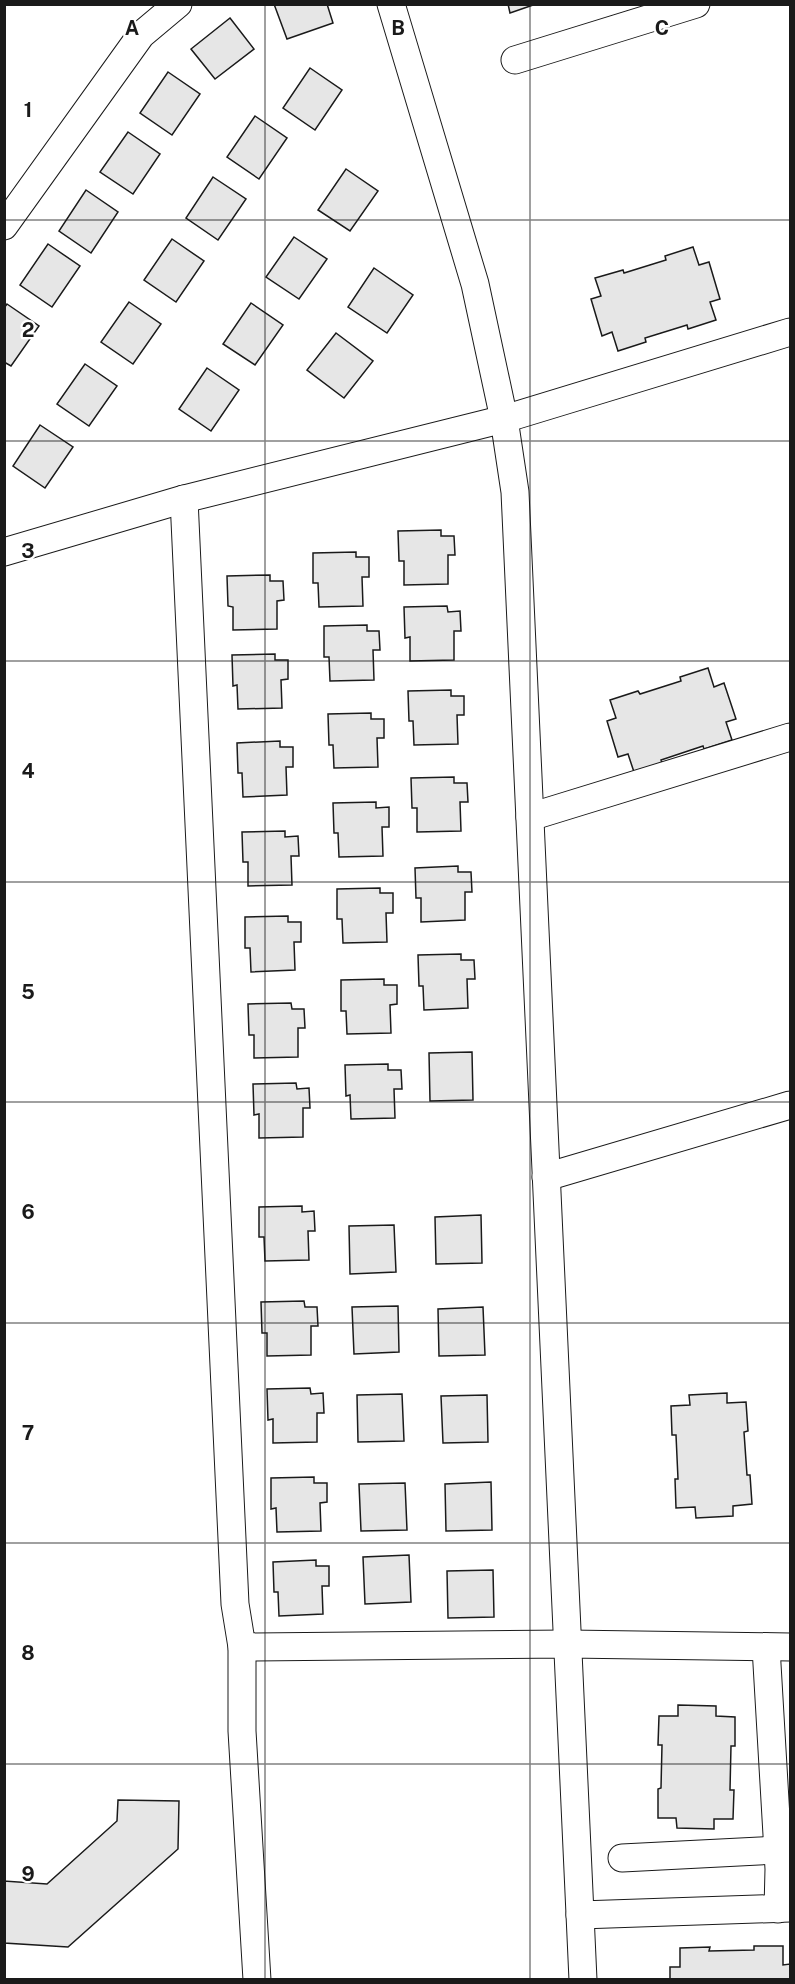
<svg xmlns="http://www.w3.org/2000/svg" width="795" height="1984" font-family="'Public Sans',sans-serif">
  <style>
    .building { fill: #e6e6e6; stroke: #1a1a1a; stroke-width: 1.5 }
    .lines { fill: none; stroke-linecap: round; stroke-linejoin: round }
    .minor-casing { stroke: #1a1a1a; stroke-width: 29 }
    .minor { stroke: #fff; stroke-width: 27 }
    .grid { fill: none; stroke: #1a1a1a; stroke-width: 1.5; stroke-opacity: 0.55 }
    .grid-label { font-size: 20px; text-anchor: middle; font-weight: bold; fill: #1a1a1a; stroke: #fff; stroke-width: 4.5; stroke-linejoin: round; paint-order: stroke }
  </style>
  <rect width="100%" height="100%" fill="#fff"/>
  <g class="building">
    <polygon points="274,4 327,4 333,23 287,39"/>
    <polygon points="508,4 536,4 510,13"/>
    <polygon points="230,18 254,49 215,79 191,49"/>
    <polygon points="310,68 342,90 315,130 283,108"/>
    <polygon points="168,72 200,94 172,135 140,113"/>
    <polygon points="255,116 287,138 259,179 227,157"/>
    <polygon points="128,132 160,154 133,194 100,172"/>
    <polygon points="346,169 378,191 350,231 318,210"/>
    <polygon points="213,177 246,199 218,240 186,218"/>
    <polygon points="86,190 118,212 91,253 59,231"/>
    <polygon points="294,237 327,259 299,299 266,277"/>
    <polygon points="172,239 204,261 176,302 144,280"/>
    <polygon points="48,244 80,266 52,307 20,285"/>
    <polygon points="693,247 699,265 709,262 720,299 710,302 716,320 688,329 687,325 645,338 646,342 618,351 612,332 602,336 591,299 601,296 595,278 623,270 624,273 666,260 665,256"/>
    <polygon points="374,268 413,295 387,333 348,307"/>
    <polygon points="129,302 161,324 133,364 101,342"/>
    <polygon points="251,303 283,325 255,365 223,344"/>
    <polygon points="7,304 39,326 11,366 4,362 4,308"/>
    <polygon points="336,333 373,361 344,398 307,370"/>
    <polygon points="85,364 117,386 89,426 57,404"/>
    <polygon points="207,368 239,390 211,431 179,409"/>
    <polygon points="40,425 73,447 45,488 13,466"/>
    <polygon points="441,530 441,536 454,536 455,555 448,555 448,584 404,585 404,561 399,561 398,531"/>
    <polygon points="356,552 356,557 369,557 369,577 362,577 363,606 319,607 318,583 313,583 313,553"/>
    <polygon points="270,575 270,581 283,581 284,600 277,601 277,629 233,630 233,607 228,606 227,576"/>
    <polygon points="447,606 448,612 460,611 461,631 454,631 454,660 410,661 410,637 405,638 404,607"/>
    <polygon points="367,625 367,631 379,631 380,650 373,650 374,680 330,681 329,657 324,657 324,626"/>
    <polygon points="275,654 275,660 288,660 288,679 281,680 282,708 238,709 237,685 233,686 232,655"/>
    <polygon points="708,668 714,687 724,683 736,719 726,722 732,740 704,749 703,746 661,760 662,763 634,772 628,754 618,757 607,721 616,718 610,700 638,691 640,694 681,681 680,677"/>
    <polygon points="451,690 451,696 464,696 464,715 457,715 458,744 414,745 413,721 409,721 408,691"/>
    <polygon points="371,713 371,719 384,719 384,738 377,738 378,767 334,768 333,745 329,745 328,714"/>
    <polygon points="280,741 280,747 293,747 293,767 286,767 287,795 243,797 242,773 238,773 237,743"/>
    <polygon points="454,777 454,783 467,783 468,802 460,802 461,831 417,832 417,808 412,808 411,778"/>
    <polygon points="376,802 376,808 389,807 389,827 382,827 383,856 339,857 338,833 334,833 333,803"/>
    <polygon points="285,831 285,837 298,836 299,856 291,856 292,885 248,886 248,862 243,862 242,832"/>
    <polygon points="458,866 458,872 471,872 472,892 465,892 465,920 421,922 421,898 416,898 415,868"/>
    <polygon points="380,888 380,893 393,893 393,913 386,913 387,942 343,943 342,919 337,919 337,889"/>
    <polygon points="288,916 288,922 301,922 301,942 294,942 295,970 251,972 250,948 245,948 245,917"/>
    <polygon points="461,954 461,960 474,960 475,979 467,979 468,1008 424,1010 423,986 419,986 418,955"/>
    <polygon points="384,979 384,985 397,985 397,1004 390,1005 391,1033 347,1034 346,1011 341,1011 341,980"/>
    <polygon points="291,1003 292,1009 304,1009 305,1028 298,1028 298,1057 254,1058 254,1035 249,1035 248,1004"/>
    <polygon points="472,1052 473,1100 430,1101 429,1053"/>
    <polygon points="388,1064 388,1070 401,1070 402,1089 394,1089 395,1118 351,1119 350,1095 346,1096 345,1065"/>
    <polygon points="296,1083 297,1089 309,1088 310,1108 303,1108 303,1137 259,1138 259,1114 254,1115 253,1084"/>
    <polygon points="302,1206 302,1212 314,1211 315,1231 308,1231 309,1260 265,1261 264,1237 259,1237 259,1207"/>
    <polygon points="481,1215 482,1263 436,1264 435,1217"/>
    <polygon points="394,1225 396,1272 350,1274 349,1226"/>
    <polygon points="304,1301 305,1307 317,1307 318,1326 311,1326 311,1355 267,1356 267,1333 262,1333 261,1302"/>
    <polygon points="398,1306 399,1352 354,1354 352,1307"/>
    <polygon points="483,1307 485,1355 439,1356 438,1309"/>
    <polygon points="310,1388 311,1394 323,1393 324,1413 317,1413 317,1442 273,1443 273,1419 268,1420 267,1389"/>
    <polygon points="727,1393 727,1403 746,1402 748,1431 744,1432 747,1475 750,1475 752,1504 733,1506 733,1516 696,1518 695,1507 676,1508 675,1479 678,1479 676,1435 672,1435 671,1406 690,1405 689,1395"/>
    <polygon points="402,1394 404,1441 358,1442 357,1395"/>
    <polygon points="487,1395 488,1442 443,1443 441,1396"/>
    <polygon points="314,1477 314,1483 327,1483 327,1502 320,1503 321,1531 277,1532 276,1508 271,1509 271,1478"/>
    <polygon points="491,1482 492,1530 446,1531 445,1484"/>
    <polygon points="405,1483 407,1530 361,1531 359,1484"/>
    <polygon points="409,1555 411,1602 365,1604 363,1557"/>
    <polygon points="316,1560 316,1566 329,1566 329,1586 322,1586 323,1614 279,1616 278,1592 274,1592 273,1562"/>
    <polygon points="493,1570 494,1617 448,1618 447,1571"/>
    <polygon points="678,1705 716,1706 716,1716 735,1717 735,1746 731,1746 730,1790 734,1790 733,1819 714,1819 714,1829 677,1828 676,1818 658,1818 658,1789 661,1788 662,1745 658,1745 659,1716 678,1716"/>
    <polygon points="118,1800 179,1801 178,1849 68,1947 4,1943 4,1881 47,1884 117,1821"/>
    <polygon points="754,1946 783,1946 783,1965 790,1964 790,1980 670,1980 670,1967 680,1967 680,1948 710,1947 709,1951 754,1950"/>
  </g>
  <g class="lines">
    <g class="minor-casing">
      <g id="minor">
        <polyline points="391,4 475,284 504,419 515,492 583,1980"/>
        <polyline points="515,60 696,4"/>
        <polyline points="4,226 141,35 178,4"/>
        <polyline points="184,499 235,1604 242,1647 242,1731 257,1980"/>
        <polyline points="4,552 184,499 504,419 790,332"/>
        <polyline points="530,817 790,737"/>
        <polyline points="546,1177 790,1105"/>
        <polyline points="242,1647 568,1644 790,1647"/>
        <polyline points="766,1647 779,1869 778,1909"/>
        <polyline points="622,1858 778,1850"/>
        <polyline points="580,1915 790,1908"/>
      </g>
    </g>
    <use href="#minor" class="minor"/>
  </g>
  <path class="grid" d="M265 4V1980M530 4V1980M4 220H790M4 441H790M4 661H790M4 882H790M4 1102H790M4 1323H790M4 1543H790M4 1764H790"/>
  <g class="grid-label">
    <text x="132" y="35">A</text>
    <text x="398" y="35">B</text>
    <text x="662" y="35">C</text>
    <text x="28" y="117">1</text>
    <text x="28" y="337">2</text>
    <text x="28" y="558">3</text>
    <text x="28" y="778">4</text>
    <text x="28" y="999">5</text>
    <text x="28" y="1219">6</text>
    <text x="28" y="1440">7</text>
    <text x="28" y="1660">8</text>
    <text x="28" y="1881">9</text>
  </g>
  <rect width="795" height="1984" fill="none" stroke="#1a1a1a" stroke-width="12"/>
</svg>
